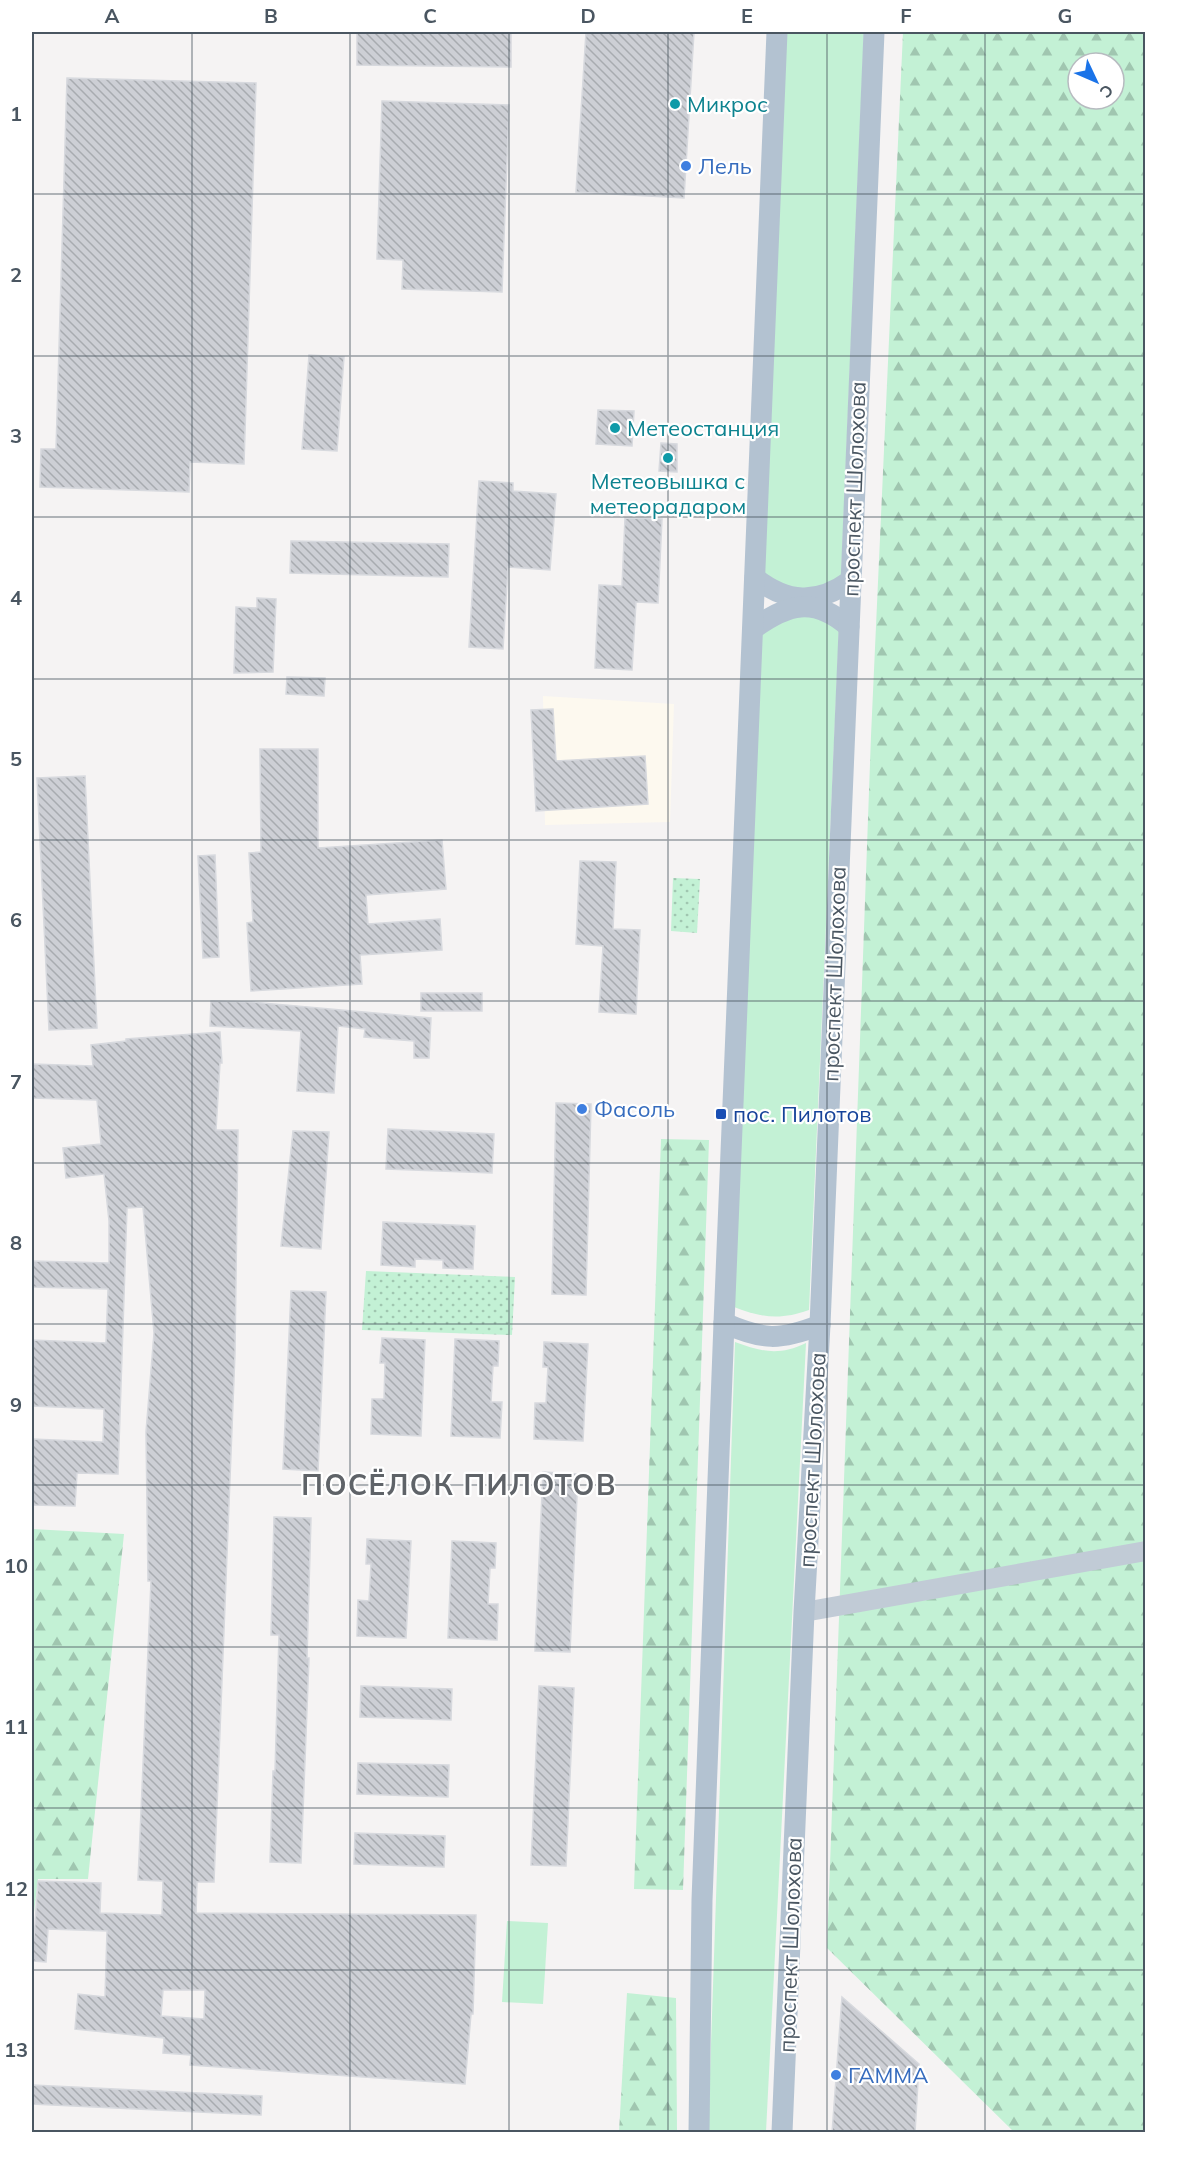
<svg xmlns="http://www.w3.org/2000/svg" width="1177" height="2164" font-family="Mulish,sans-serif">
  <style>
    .commercial { fill: #fdf9ef }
    .grass { fill: #c3f1d5 }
    .forest { fill: url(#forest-firs); fill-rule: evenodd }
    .park { fill: url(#park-dots) }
    .building { fill: url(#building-back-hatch); stroke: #d7d9de; stroke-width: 1.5; fill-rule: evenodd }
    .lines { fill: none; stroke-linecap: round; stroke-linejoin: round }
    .secondary { stroke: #c1cbd6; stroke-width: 20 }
    .primary { stroke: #b3c2d1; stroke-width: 21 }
    .grid { fill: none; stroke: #4a5661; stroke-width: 1.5; stroke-opacity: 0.55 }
    .culture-dot { fill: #0f9aa8; stroke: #fff; stroke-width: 2 }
    .shop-dot { fill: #3f7fe0; stroke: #fff; stroke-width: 2 }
    .transit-dot { fill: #1a4fb4; stroke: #fff; stroke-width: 2 }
    .labels { text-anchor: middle; stroke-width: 4.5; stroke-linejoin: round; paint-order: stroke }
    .culture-label { font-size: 22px; fill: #0d838f; stroke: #fff; text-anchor: start }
    .shop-label { font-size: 22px; fill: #366cbe; stroke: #fff; text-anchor: start }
    .street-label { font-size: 22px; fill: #4a5661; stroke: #fff }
    .transit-label { font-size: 22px; fill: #164399; stroke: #fff; text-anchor: start }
    .district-label { font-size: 28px; font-weight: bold; letter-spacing: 1.5px; fill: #5f6368; stroke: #fff }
    .neatline { fill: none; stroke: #4a5661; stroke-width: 2 }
    .grid-label { font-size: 20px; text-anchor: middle; font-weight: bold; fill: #4a5661 }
  </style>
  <defs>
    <pattern id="forest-firs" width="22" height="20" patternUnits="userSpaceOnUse" patternTransform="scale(1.5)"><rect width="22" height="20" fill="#c3f1d5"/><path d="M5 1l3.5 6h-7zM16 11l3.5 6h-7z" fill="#a0c6b0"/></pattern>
    <pattern id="park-dots" width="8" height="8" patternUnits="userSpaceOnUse" patternTransform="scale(1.5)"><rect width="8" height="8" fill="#c3f1d5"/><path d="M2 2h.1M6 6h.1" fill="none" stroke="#a0c6b0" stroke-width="1.8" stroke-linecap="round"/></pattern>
    <pattern id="building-back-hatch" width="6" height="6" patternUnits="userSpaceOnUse" patternTransform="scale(1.5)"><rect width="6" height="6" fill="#cdcfd5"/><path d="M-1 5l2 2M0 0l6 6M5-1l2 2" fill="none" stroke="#a8abb0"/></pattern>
  </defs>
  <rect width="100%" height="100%" fill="#f5f3f3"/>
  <polygon class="commercial" points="543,696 674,704 670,822 545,825"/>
  <g class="grass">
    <polygon points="786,32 864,32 841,578 832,585 791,590 764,576"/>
    <path d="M811 616 832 624 839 630 809 1310C781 1320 762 1318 734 1307L761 634 792 617Z"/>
    <path d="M735 1342C762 1352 779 1356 806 1343L766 2132H708Z"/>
    <polygon points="507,1921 548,1923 543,2004 502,2002"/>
  </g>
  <g class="forest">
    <path d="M903 32H1145V2132H1014L827 1948 871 736ZM1078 63H1114V99H1078Z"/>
    <polygon points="661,1139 709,1140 683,1890 634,1889"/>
    <polygon points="32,1529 124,1534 88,1879 38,1879 33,1921 32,1921"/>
    <polygon points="627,1993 676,1998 677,2132 619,2132"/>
  </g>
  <g class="park">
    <polygon points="673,878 700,879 697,933 671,931"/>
    <polygon points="366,1271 515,1277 512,1335 362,1330"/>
  </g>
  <g class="building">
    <polygon points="357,32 511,32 511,67 357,65"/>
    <polygon points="586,32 694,32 684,198 576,192"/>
    <polygon points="67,78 256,83 244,464 190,462 189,492 40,487 41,449 56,449"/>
    <polygon points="382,101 509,105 502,292 402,289 403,260 377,259"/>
    <polygon points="309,355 344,357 337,451 302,449"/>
    <polygon points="598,410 634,411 632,446 596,444"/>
    <polygon points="661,443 677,444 677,472 659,471"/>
    <polygon points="479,481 513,483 513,491 556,494 550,570 508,567 503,649 469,647"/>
    <polygon points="625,518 662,519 658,603 636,602 632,670 595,668 599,585 622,586"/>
    <polygon points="291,541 449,544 448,577 290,573"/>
    <polygon points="257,598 276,599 273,672 234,673 236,607 257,608"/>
    <polygon points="287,677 325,678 324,696 286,694"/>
    <polygon points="553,709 556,761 645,756 648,804 536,811 531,710"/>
    <polygon points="260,749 318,749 318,848 442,840 446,889 366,895 368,924 440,919 442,950 360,955 362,984 251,991 247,923 253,922 249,853 261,852"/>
    <polygon points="85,776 97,1028 49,1030 37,778"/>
    <polygon points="215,855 219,957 203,958 198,856"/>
    <polygon points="580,861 616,862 613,929 640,930 636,1014 599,1012 603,946 576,944"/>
    <rect x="421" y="993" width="61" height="18"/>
    <polygon points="211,1001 252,1002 431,1018 429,1058 414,1058 414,1041 364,1037 365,1029 338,1026 334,1093 297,1091 301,1031 210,1026"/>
    <path d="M220 1032 222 1063H220L216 1130H238L235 1353 214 1882H197L196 1913 476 1915 473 2014H471L465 2084 190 2065 191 2055 163 2053 164 2038 75 2029 78 1994 105 1997 107 1931 48 1929 46 1962 33 1961 32 1938H34L38 1881 101 1883 100 1913 162 1915 163 1881 138 1880 151 1581H148L146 1432 154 1333 143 1207 127 1208 118 1474 77 1473 75 1506 32 1505V1439L103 1442 104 1409 32 1406V1340L106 1343 108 1289 32 1287V1261L109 1263V1221L104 1174 66 1178 63 1148 101 1144 97 1100 32 1098V1064L93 1066 91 1045 126 1041V1039ZM163 1990H205L204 2019 161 2016Z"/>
    <polygon points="556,1103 591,1104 586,1295 552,1294"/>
    <polygon points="388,1129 494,1134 492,1173 386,1169"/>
    <polygon points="293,1131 329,1132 321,1249 281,1246"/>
    <polygon points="383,1222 475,1226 473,1269 443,1268 443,1260 415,1259 415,1267 381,1265"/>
    <polygon points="291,1291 326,1292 318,1471 283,1469"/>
    <polygon points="382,1338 425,1340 421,1436 371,1434 372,1399 384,1399 385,1363 380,1363"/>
    <polygon points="455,1339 499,1341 498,1366 493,1366 491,1402 502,1402 500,1438 451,1436"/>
    <polygon points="544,1342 588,1344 583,1441 534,1439 535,1403 546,1403 548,1367 543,1367"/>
    <polygon points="543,1472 578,1474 570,1652 535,1651"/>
    <polygon points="274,1517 311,1518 307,1658 309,1658 301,1863 270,1862 273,1771 275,1771 279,1635 271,1635"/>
    <polygon points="367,1539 411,1541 406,1638 357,1636 358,1600 369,1601 371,1564 366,1564"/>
    <polygon points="452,1541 496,1543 495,1568 490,1568 488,1604 498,1604 497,1640 448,1638"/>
    <polygon points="361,1686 452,1689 451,1720 360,1717"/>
    <polygon points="539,1686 574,1688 566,1866 531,1865"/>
    <polygon points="358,1763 449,1765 448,1797 357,1794"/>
    <polygon points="355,1833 445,1836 444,1867 354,1864"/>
    <polygon points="842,1997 919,2064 915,2133 832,2133"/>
    <polygon points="32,2085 262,2096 261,2115 32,2104"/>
  </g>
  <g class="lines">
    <polyline class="secondary" points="804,1612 1146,1551"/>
    <g class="primary">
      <path d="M755 578C787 603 817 605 850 581"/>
      <path d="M753 629C787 604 814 596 849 627"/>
      <path d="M724 1323C763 1340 779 1341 820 1325"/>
      <polyline points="699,2132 702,1900 724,1323 777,32"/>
      <polyline points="782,2132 804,1612 820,1325 874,32"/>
    </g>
  </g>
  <path class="grid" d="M192 32V2132M350 32V2132M509 32V2132M668 32V2132M827 32V2132M985 32V2132M32 194H1146M32 356H1146M32 517H1146M32 679H1146M32 840H1146M32 1001H1146M32 1163H1146M32 1324H1146M32 1485H1146M32 1647H1146M32 1808H1146M32 1970H1146"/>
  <g class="culture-dot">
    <circle cx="675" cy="104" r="6"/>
    <circle cx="615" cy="428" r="6"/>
    <circle cx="668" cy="458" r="6"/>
  </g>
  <g class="shop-dot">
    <circle cx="686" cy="166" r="6"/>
    <circle cx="582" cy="1109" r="6"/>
    <circle cx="836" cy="2075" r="6"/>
  </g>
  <rect class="transit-dot" x="715" y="1108" width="12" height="12" rx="3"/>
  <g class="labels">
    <g class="culture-label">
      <text x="687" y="112">Микрос</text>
      <text x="627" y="436">Метеостанция</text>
      <text x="668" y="489" text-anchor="middle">Метеовышка с<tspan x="668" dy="25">метеорадаром</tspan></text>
    </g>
    <g class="shop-label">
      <text x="698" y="174">Лель</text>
      <text x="594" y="1117">Фасоль</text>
      <text x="848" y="2083">ГАММА</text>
    </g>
    <g class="street-label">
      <text transform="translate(854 489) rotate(-88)" y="8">проспект Шолохова</text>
      <text transform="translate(834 974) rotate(-88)" y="8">проспект Шолохова</text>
      <text transform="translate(812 1460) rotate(-87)" y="8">проспект Шолохова</text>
      <text transform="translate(790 1945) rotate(-88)" y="8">проспект Шолохова</text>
    </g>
    <g class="transit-label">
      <text x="733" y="1122">пос. Пилотов</text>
    </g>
    <g class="district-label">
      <text x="459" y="1495">ПОСЁЛОК ПИЛОТОВ</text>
    </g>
  </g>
  <rect width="1177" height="2164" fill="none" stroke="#ffffff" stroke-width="66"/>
  <g transform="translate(1096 81) rotate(134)"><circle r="28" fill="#ffffff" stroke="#b7bbc0" stroke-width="1.5"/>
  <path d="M0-4.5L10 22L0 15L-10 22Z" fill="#1a73e8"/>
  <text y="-9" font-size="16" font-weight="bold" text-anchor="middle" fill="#4a5661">С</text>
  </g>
  <rect x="33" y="33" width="1111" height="2098" class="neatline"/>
  <g class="grid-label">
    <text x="112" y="23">A</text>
    <text x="271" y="23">B</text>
    <text x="430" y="23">C</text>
    <text x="588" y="23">D</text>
    <text x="747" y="23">E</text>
    <text x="906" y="23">F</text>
    <text x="1065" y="23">G</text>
    <text x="16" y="121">1</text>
    <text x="16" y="282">2</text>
    <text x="16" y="443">3</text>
    <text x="16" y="605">4</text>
    <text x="16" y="766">5</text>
    <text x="16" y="927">6</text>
    <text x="16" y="1089">7</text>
    <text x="16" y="1250">8</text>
    <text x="16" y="1412">9</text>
    <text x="16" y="1573">10</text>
    <text x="16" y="1734">11</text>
    <text x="16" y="1896">12</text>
    <text x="16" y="2057">13</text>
  </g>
</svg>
